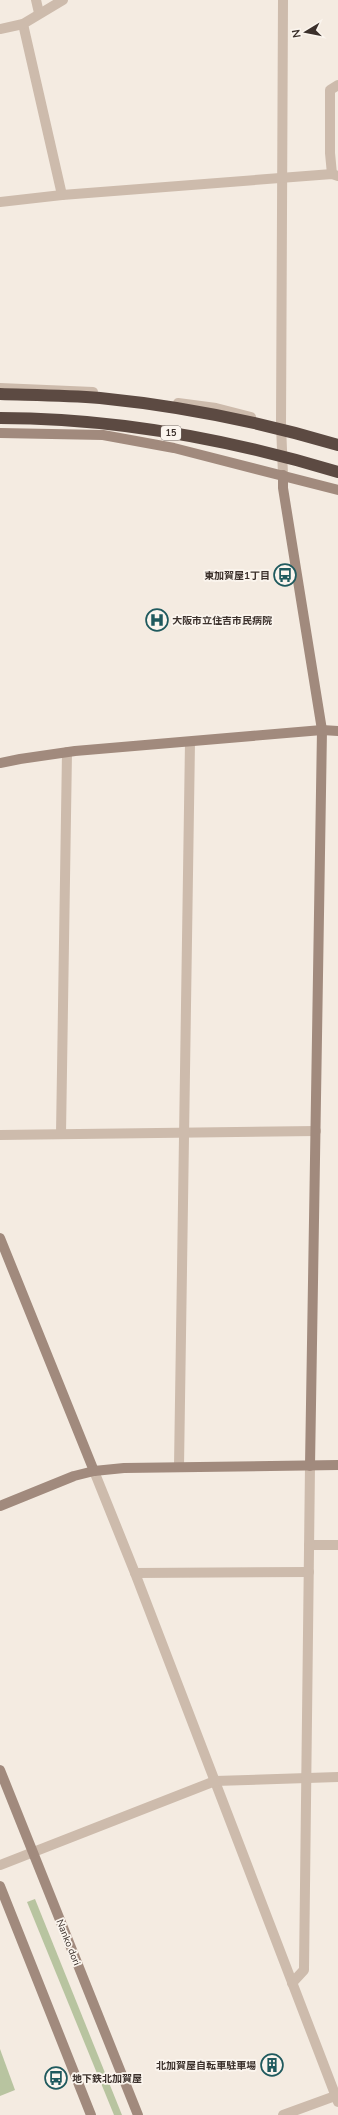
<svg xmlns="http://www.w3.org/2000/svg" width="338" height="2115" font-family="'Nunito Sans','Noto Sans JP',sans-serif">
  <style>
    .green { fill: #b8c4a0 }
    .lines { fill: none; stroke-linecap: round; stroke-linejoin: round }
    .street { stroke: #cdbbac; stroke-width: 10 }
    .secondary { stroke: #a18a7d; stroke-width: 10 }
    .highway-bridge { stroke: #5c4a42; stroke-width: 12 }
    .labels { text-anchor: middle; stroke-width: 3.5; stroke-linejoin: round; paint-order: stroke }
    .shield { fill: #fbf5ee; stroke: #756b66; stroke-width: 1 }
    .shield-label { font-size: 9px; font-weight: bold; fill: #3b302b }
    .poi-label { font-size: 10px; font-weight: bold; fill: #3b302b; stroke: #fbf5ee; text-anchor: end }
    .street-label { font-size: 10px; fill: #3b302b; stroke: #fbf5ee }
  </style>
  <rect width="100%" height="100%" fill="#f4ebe1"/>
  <g class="green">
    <polygon points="35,1899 122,2115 114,2115 27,1902"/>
    <polygon points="0,2049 15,2090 0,2096"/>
  </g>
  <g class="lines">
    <g class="street">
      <polyline points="36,0 39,13"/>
      <polyline points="283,0 281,425 283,475"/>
      <polyline points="23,24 62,195"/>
      <polyline points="0,29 23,24 63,0"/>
      <polyline points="332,174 330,153 330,90 338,85"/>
      <polyline points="0,202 62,195 332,174 338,176"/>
      <polyline points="0,388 93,392"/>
      <polyline points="178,403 216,408 251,417"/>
      <polyline points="61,1134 67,752"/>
      <polyline points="0,1135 316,1131"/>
      <polyline points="179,1467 190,742"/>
      <polyline points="94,1471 135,1573 338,2102"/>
      <polyline points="309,1545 338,1545"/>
      <polyline points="135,1573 309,1572"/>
      <polyline points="0,1865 215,1781 338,1777"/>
      <polyline points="292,1983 304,1970 310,1466"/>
      <polyline points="283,2115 338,2095"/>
    </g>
    <g class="secondary">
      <polyline points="0,433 103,435 174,448 338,490"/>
      <polyline points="283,475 283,488 322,730 310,1466"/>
      <polyline points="0,763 20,759 75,751 322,730 338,731"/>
      <polyline points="0,1238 94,1471"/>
      <polyline points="0,1506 74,1476 94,1471 124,1468 338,1465"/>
      <polyline points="0,1770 138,2115"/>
      <polyline points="0,1886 91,2115"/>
    </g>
    <g class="highway-bridge">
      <path d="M0 394C33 395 67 395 100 398 180 406 261 422 338 445"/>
      <path d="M0 418C115 418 228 439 338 472"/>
    </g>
  </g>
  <defs>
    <g id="bus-ring" transform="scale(1.15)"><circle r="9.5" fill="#fbf5ee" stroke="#1f5a5e" stroke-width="1.5"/><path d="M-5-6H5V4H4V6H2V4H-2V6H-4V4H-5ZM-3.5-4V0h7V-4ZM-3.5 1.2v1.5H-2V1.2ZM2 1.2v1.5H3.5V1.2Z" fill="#1f5a5e"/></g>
    <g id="hospital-ring" transform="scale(1.15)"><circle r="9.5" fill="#fbf5ee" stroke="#1f5a5e" stroke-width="1.5"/><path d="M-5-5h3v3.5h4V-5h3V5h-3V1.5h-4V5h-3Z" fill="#1f5a5e"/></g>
    <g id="building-ring" transform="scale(1.15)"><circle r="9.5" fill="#fbf5ee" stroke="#1f5a5e" stroke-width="1.5"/><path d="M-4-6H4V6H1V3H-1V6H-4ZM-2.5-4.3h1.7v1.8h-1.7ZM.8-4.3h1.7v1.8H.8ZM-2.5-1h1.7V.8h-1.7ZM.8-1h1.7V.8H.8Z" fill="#1f5a5e"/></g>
  </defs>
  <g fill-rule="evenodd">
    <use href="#bus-ring" x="285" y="575"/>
    <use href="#hospital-ring" x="157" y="620"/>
    <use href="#building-ring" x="272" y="2065"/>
    <use href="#bus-ring" x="56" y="2078"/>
  </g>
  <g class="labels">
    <rect class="shield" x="161" y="426" width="20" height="14" rx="3"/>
    <g class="shield-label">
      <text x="171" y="436">15</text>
    </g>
    <g class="poi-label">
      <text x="270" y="579">東加賀屋1丁目</text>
      <text x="172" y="624" text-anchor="start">大阪市立住吉市民病院</text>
      <text x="256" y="2069">北加賀屋自転車駐車場</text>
      <text x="72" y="2082" text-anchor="start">地下鉄北加賀屋</text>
    </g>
    <g class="street-label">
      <text transform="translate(69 1942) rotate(68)" y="4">Nanko dori</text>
    </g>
  </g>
  <g transform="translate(306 32) rotate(260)" stroke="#fbf5ee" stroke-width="3" paint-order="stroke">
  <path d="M0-3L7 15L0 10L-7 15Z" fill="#3b302b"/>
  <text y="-6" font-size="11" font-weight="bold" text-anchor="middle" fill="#3b302b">N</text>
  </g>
</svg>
